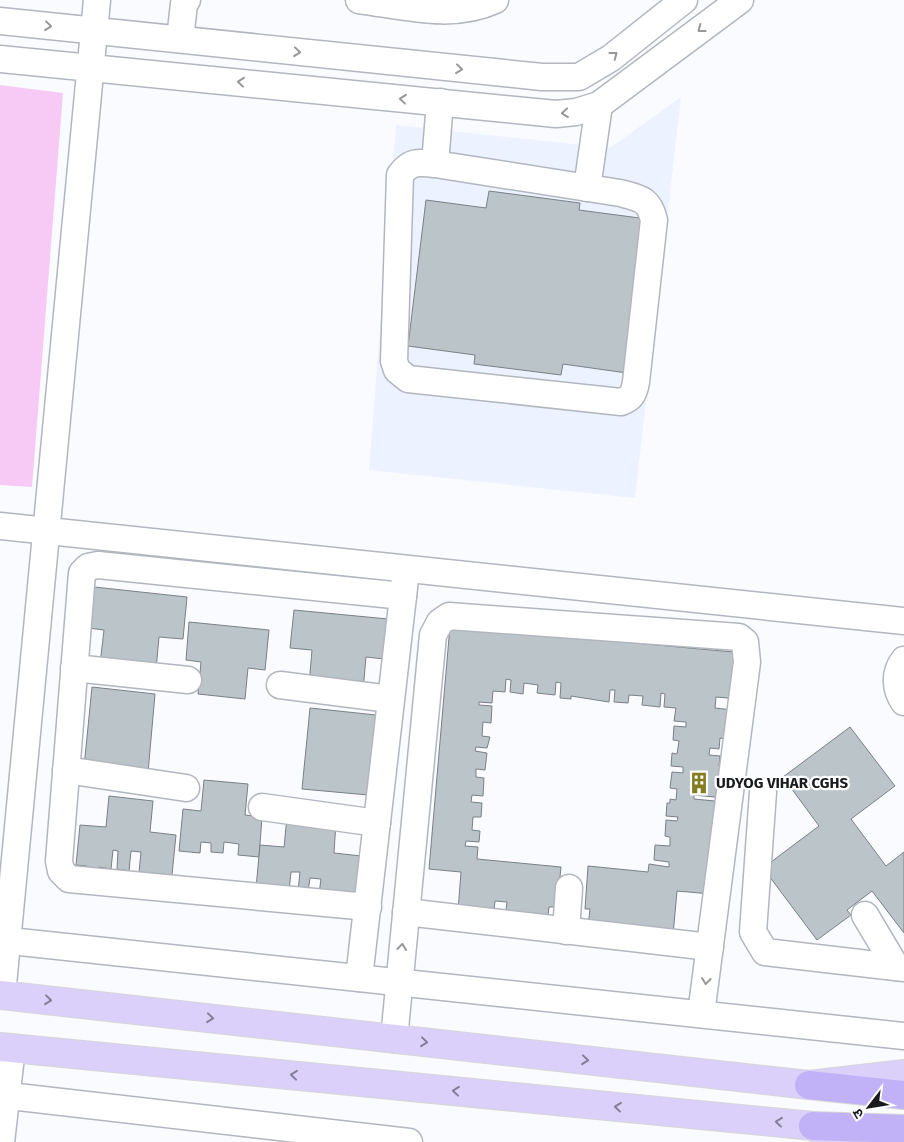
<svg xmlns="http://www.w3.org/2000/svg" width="904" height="1142" font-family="'Fira Sans','Noto Sans Devanagari',sans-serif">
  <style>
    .built { fill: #ecf2ff }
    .green { fill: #f7caf6 }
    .building { fill: #bbc4c9; stroke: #798186 }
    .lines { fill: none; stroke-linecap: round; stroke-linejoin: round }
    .minor-casing { stroke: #b2b6be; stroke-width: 29 }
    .major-casing { stroke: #d6d6d6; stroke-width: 30 }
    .highway-casing { stroke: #d6d6d6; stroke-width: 30 }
    .minor { stroke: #fff; stroke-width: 26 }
    .major { stroke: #dad0fa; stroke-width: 28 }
    .highway { stroke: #c1b1f6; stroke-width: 28 }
    .oneway { stroke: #98989a }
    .oneway2 { stroke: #837f97 }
    .labels { text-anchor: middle; stroke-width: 4.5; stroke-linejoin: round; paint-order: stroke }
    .poi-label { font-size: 15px; font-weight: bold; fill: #191b1e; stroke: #fff; text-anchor: start }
  </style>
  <rect width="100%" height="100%" fill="#fafbff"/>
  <polygon class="built" points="681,97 635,498 369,470 396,125 610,148"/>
  <polygon class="green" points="0,85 63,93 32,487 0,485"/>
  <g class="building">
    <polygon points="489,191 580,203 579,210 647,219 627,373 563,364 561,375 474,364 475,355 408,346 426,200 486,208"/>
    <polygon points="85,586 187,597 183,639 159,637 156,670 100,664 104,630 80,627"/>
    <polygon points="294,610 388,619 384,659 366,657 363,691 309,685 312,650 290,648"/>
    <polygon points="189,622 269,630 265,670 248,668 245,699 198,694 201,662 186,660"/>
    <polygon points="450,626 744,653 740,699 716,697 715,708 733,710 733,714 727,714 726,739 720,738 719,749 710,748 709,755 720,756 719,766 728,767 725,798 694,795 694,799 725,802 711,894 677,891 673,935 588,927 590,909 585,909 588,866 648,872 649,864 669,867 669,862 654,860 655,845 670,846 670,837 665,836 666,820 677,821 678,817 666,816 667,803 670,803 670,799 676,800 677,789 670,788 672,772 683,773 683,767 671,766 672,753 677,754 679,741 673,740 674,726 686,727 686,722 674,721 676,708 664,707 665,694 661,693 660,707 642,705 643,696 629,695 628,703 614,702 615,690 610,690 609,702 571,696 571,699 560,698 561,683 556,682 555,695 537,693 538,685 524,683 523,694 510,692 511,680 506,679 505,692 493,691 492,703 479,702 479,705 492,706 491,723 483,722 482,736 490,737 487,748 476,747 475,751 487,753 485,770 476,769 476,777 484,778 483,796 472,795 471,802 482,803 481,817 473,817 472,830 480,831 479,842 466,841 465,846 478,847 477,859 561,867 557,907 549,907 547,924 514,921 515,911 506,910 507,902 495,901 494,910 458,911 461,872 429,869"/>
    <polygon points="92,687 155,694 148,773 84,767"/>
    <polygon points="310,708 376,715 368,795 302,789"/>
    <polygon points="850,727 895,786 851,819 886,866 904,852 904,933 872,891 847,910 851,915 817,940 763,868 819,826 783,777"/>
    <polygon points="204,780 248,784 245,815 262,817 259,857 238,855 239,844 224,842 223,853 211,852 211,843 201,842 200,853 179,851 183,809 201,811"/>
    <polygon points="109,796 153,801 150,832 176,835 172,875 139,872 141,852 131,851 129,871 117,869 118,851 113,850 111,869 99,867 99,871 87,870 87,866 76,865 80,825 106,827"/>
    <polygon points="287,817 336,822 334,853 361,856 357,898 319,894 321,879 310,878 308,892 298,891 300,872 291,872 289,891 256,888 260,845 284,847"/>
  </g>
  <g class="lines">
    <g class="minor-casing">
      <g id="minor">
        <path d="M359 0C405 6 452 20 495 0"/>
        <polyline points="0,21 542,77 579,77 611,58 684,0"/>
        <polyline points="180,39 184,4 187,0"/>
        <polyline points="0,59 556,114 576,112 599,105 740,0"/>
        <path d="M435 164 620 193C640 198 649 199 654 220L636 382C634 393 632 398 621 402L408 379 397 370 394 361 400 175C410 161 418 162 435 164L440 102"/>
        <polyline points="587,188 599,105"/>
        <polyline points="0,526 904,621"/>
        <path d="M904 660C894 673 895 689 904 702"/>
        <polyline points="74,668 188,680"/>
        <polyline points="280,685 390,699"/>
        <polyline points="66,770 186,788"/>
        <polyline points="763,792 753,932 765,952 904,968"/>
        <polyline points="262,807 377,823"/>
        <polyline points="368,907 69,879 61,871 59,861 82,573 88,567 98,565 403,596"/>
        <polyline points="406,912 710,947"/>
        <polyline points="865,915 896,967"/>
        <polyline points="566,931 569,888"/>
        <polyline points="0,940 904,1036"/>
        <polyline points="359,978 405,579"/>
        <polyline points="2,995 97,0"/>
        <polyline points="394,1039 433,635 440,622 449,616 739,637 745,642 747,662 701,1014"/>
        <polyline points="0,1095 409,1142"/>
        <polyline points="1,1142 12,1048"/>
      </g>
    </g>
    <g class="major-casing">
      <g id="major">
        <polyline points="0,995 809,1085 904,1074"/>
        <polyline points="0,1047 813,1126 841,1142"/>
      </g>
    </g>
    <g class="highway-casing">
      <g id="highway">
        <polyline points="809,1085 904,1095"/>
        <polyline points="813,1126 904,1129"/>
      </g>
    </g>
    <use href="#minor" class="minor"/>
    <use href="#major" class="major"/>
    <use href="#highway" class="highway"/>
  </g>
  <defs><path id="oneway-chevron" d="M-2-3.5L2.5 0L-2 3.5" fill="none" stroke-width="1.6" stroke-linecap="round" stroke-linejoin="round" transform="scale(1.25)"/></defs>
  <g class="oneway">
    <use href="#oneway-chevron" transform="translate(48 26) rotate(6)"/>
    <use href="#oneway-chevron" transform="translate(701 29) rotate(143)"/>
    <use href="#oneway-chevron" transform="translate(297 52) rotate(6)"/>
    <use href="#oneway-chevron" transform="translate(614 55) rotate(-37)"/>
    <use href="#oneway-chevron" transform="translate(459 69) rotate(6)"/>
    <use href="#oneway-chevron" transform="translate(241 82) rotate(-174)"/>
    <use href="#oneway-chevron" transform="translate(403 99) rotate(-174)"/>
    <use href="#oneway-chevron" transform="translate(565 113) rotate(174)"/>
    <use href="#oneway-chevron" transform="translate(402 947) rotate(-84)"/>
    <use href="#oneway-chevron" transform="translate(706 981) rotate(97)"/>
  </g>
  <g class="oneway2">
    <use href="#oneway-chevron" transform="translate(48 1000) rotate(6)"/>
    <use href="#oneway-chevron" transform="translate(210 1018) rotate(6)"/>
    <use href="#oneway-chevron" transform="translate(424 1042) rotate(6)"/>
    <use href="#oneway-chevron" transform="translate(585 1060) rotate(6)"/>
    <use href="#oneway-chevron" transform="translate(294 1075) rotate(-174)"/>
    <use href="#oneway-chevron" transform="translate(456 1091) rotate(-174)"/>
    <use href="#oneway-chevron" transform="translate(618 1107) rotate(-174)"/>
    <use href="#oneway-chevron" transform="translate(779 1122) rotate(-174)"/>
  </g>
  <defs>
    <g id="building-bare" transform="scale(1.725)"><path d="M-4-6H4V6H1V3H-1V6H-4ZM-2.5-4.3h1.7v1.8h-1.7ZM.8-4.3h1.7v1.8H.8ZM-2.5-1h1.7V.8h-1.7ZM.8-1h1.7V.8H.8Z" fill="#837c22" stroke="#fff" stroke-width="2.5" paint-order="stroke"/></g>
  </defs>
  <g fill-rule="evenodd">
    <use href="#building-bare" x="699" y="783"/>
  </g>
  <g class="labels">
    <g class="poi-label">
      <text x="716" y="788">UDYOG VIHAR CGHS</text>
    </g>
  </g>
  <g transform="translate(869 1107) rotate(239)" stroke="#ffffff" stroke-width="4" paint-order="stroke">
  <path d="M0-4L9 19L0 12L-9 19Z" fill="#191b1e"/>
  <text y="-8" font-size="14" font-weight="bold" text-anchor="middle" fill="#191b1e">उ</text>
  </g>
</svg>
